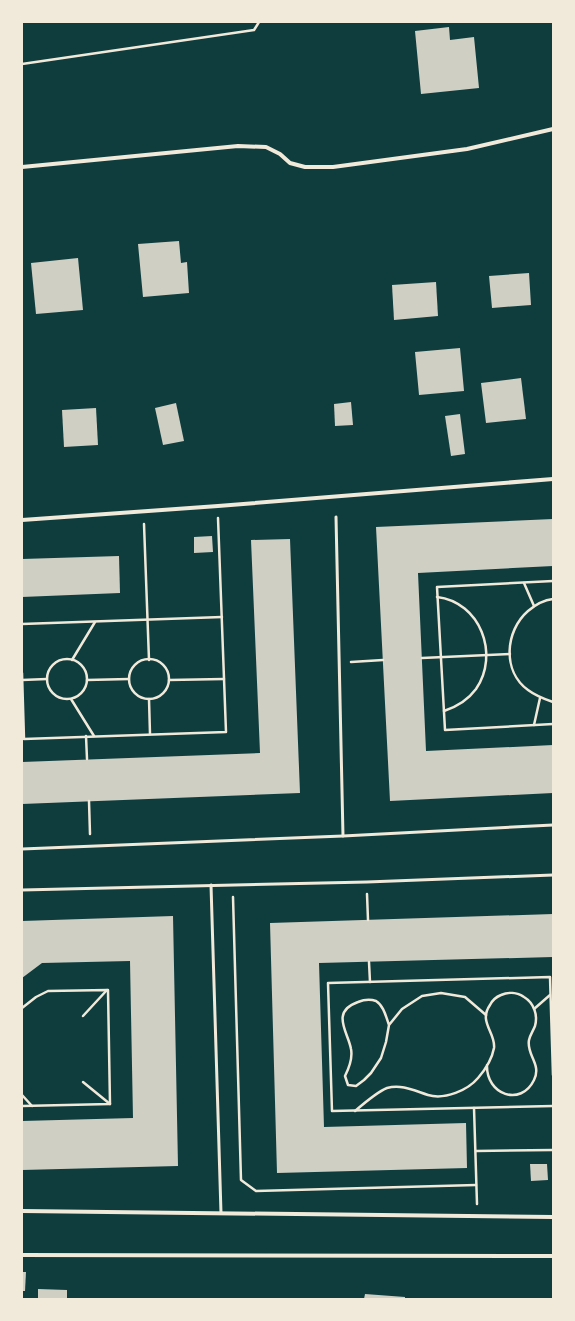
<svg xmlns="http://www.w3.org/2000/svg" width="575" height="1321" font-family="Commissioner,sans-serif">
  <style>
    .building { fill: #cfcfc3 }
    .lines { fill: none; stroke-linecap: round; stroke-linejoin: round }
    .path { stroke: #f1e9da; stroke-width: 2.5 }
    .service { stroke: #f1e9da; stroke-width: 3 }
    .minor { stroke: #f1e9da; stroke-width: 4 }
  </style>
  <rect width="100%" height="100%" fill="#0f3d3e"/>
  <g class="building">
    <polygon points="449,27 450,40 474,37 479,88 421,94 415,31"/>
    <polygon points="179,241 181,263 187,262 189,293 143,297 138,244"/>
    <polygon points="78,258 83,310 36,314 31,263"/>
    <polygon points="529,273 531,305 492,308 489,276"/>
    <polygon points="436,282 438,316 394,320 392,285"/>
    <polygon points="460,348 464,391 419,395 415,352"/>
    <polygon points="521,378 526,419 486,423 481,383"/>
    <polygon points="351,402 353,425 335,426 334,404"/>
    <polygon points="176,403 184,441 163,445 155,408"/>
    <polygon points="96,408 98,445 64,447 62,410"/>
    <polygon points="460,414 465,454 451,456 445,416"/>
    <polygon points="553,519 553,566 418,573 426,751 553,745 553,793 390,801 376,527"/>
    <polygon points="212,536 213,552 194,553 194,537"/>
    <polygon points="290,539 300,793 22,804 22,762 260,753 251,540"/>
    <polygon points="119,556 120,593 22,597 22,559"/>
    <polygon points="553,914 553,957 319,963 324,1127 466,1123 467,1168 277,1173 270,923"/>
    <polygon points="173,916 178,1166 22,1170 22,1121 133,1118 130,961 42,963 22,978 22,921"/>
    <polygon points="530,1164 547,1164 548,1180 531,1181"/>
    <polygon points="22,1272 26,1272 25,1291 22,1291"/>
    <polygon points="38,1289 67,1290 67,1299 38,1299"/>
    <polygon points="365,1294 405,1297 405,1299 364,1299"/>
  </g>
  <g class="lines">
    <g class="path">
      <polyline points="22,64 254,30 259,22"/>
      <polyline points="144,524 149,660"/>
      <polyline points="553,581 437,587 445,730 553,724"/>
      <polyline points="524,583 534,606"/>
      <path d="M437 597C480 602 500 654 476 689 468 700 456 707 444 711"/>
      <path d="M553 599C544 600 535 605 528 611 505 631 502 671 528 690 536 696 544 699 553 702"/>
      <polyline points="22,624 222,617"/>
      <polyline points="422,658 510,654"/>
      <circle cx="149" cy="679" r="20"/>
      <circle cx="67" cy="679" r="20"/>
      <polyline points="72,660 95,622"/>
      <polyline points="351,662 383,660"/>
      <polyline points="22,673 24,739 226,732 218,518"/>
      <polyline points="22,680 47,679"/>
      <polyline points="87,680 129,679"/>
      <polyline points="169,680 224,679"/>
      <polyline points="71,699 94,736"/>
      <polyline points="149,699 150,734"/>
      <polyline points="534,725 540,698"/>
      <polyline points="86,736 87,759"/>
      <polyline points="89,801 90,834"/>
      <polyline points="367,894 368,920"/>
      <polyline points="233,897 241,1180 256,1191 476,1185"/>
      <polyline points="369,962 370,982"/>
      <polyline points="22,1008 36,997 48,991 108,990 110,1104 22,1106"/>
      <polyline points="534,1009 550,995"/>
      <polyline points="83,1016 107,990"/>
      <path d="M389 1025C386 1017 384 1006 376 1001 370 999 363 1000 358 1002 330 1012 348 1032 351 1049 353 1059 349 1068 345 1076L348 1085 356 1086 364 1080 371 1073 381 1058 386 1042 389 1025 402 1009 422 996 441 993 465 997 486 1015"/>
      <polyline points="553,1075 550,977 328,983 332,1111 553,1106"/>
      <polyline points="83,1082 110,1104"/>
      <polyline points="22,1095 32,1106"/>
      <polyline points="474,1108 477,1204"/>
      <path d="M355 1111C362 1105 379 1091 387 1088 402 1084 415 1091 428 1095 445 1100 468 1090 478 1078 485 1070 492 1059 494 1048 496 1033 478 1022 490 1005 492 1001 496 997 501 995 508 992 517 992 524 997 534 1003 538 1015 535 1026 533 1031 530 1035 529 1040 526 1055 542 1064 534 1080 521 1107 486 1095 487 1065"/>
      <polyline points="476,1151 553,1150"/>
    </g>
    <g class="service">
      <polyline points="336,517 343,836"/>
      <polyline points="22,849 343,836 553,825"/>
      <polyline points="211,885 221,1213"/>
      <polyline points="22,890 367,882 553,875"/>
    </g>
    <g class="minor">
      <polyline points="22,167 238,146 266,147 280,154 290,163 305,167 333,167 467,149 553,129"/>
      <polyline points="22,520 218,506 553,479"/>
      <polyline points="22,1211 553,1217"/>
      <polyline points="22,1255 553,1256"/>
    </g>
  </g>
  <rect width="575" height="1321" fill="none" stroke="#f1e9da" stroke-width="46"/>
</svg>
